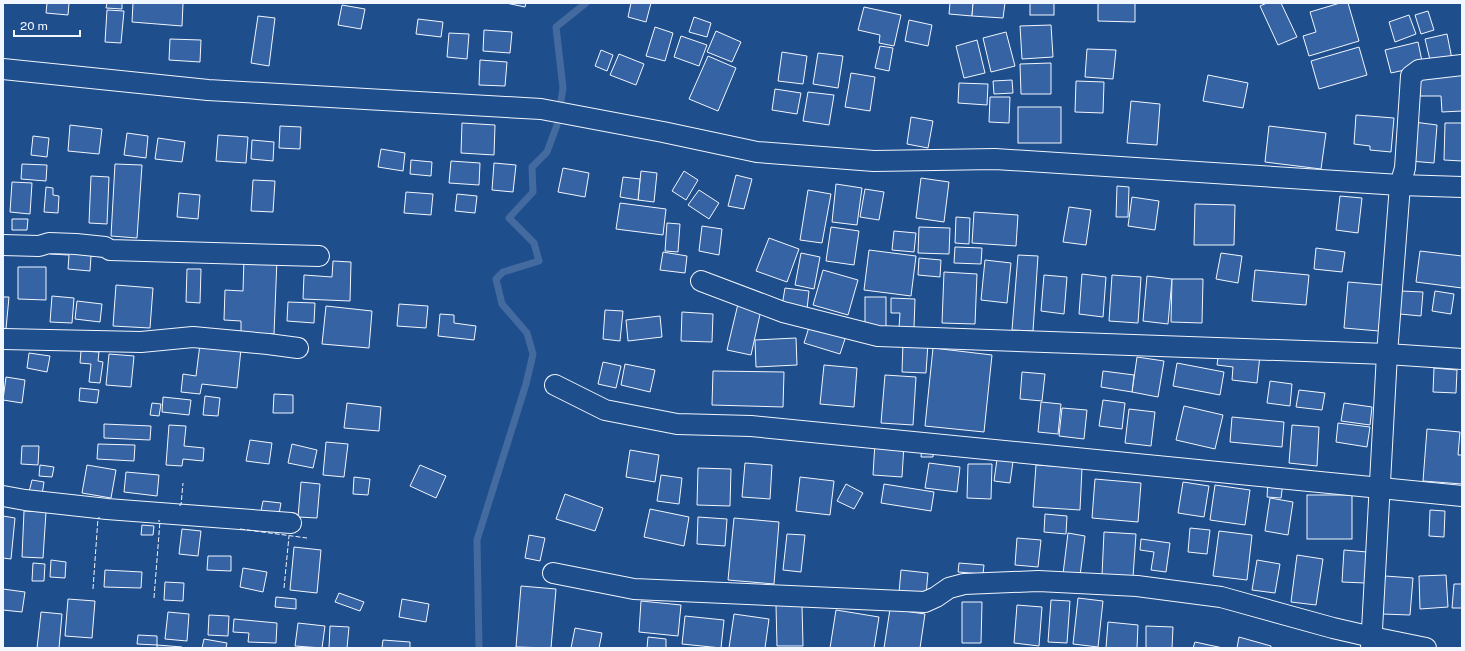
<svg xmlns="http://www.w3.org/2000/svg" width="1465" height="651" font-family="'Public Sans',sans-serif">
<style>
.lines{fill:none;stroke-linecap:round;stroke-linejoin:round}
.stream{stroke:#446ba0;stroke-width:7}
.building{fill:#3563a3;stroke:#f2f6ff}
.street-casing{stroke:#f2f6ff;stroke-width:22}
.street{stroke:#1f4e8c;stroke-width:20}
.fence{stroke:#f2f6ff;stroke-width:1;stroke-dasharray:5 2;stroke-linecap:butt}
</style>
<rect width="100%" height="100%" fill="#1f4e8c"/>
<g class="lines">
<polyline class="stream" points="479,648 477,540 526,384 533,354 527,333 502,304 496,279 503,272 539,261 534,243 509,218 533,192 532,167 547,152 557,125 563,88 556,27 586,3"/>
</g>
<g class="building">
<polygon points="47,3 69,3 68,15 46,13"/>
<polygon points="107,3 122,3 122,9 106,8"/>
<polygon points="133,3 183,3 182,26 132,22"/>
<polygon points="506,3 526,3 525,7"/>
<polygon points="631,3 651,3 646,22 628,17"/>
<polygon points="950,3 973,3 972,16 949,14"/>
<polygon points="973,3 1005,3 1003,18 972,16"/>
<rect x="1030" y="3" width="24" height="12"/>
<polygon points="1098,3 1135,3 1135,22 1098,21"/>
<polygon points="1267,3 1281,3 1297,37 1278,45 1260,6"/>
<polygon points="1340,3 1348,3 1359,41 1309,56 1303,36 1316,32 1310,12"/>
<polygon points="342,5 365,9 361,29 338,25"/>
<polygon points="864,7 901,15 894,46 879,43 880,35 858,30"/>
<polygon points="107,10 124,11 121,43 105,42"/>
<polygon points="1428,11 1434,30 1421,34 1415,15"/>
<polygon points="1409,15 1416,34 1395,42 1389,22"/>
<polygon points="258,16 275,18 269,66 251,63"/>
<polygon points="694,17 711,23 707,37 689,32"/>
<polygon points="418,19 443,22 441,37 416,34"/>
<polygon points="909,20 932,25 928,46 905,41"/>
<polygon points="1051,25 1053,57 1022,59 1020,26"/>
<polygon points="655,27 673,33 665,61 646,56"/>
<polygon points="484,30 512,32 510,53 483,51"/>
<polygon points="716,31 741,42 732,62 707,52"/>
<polygon points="1006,32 1015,66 991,72 983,38"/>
<polygon points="449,33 469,34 467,59 447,57"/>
<polygon points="1447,34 1452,59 1431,64 1425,39"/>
<polygon points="681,36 707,45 699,66 674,57"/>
<polygon points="170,39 201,40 200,62 169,60"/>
<polygon points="977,40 985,73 964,78 956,46"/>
<polygon points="1418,42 1423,66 1391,73 1385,50"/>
<polygon points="880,46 893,48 889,71 875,68"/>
<polygon points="1359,47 1367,75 1319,89 1311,61"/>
<polygon points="1087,49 1116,50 1113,79 1085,77"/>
<polygon points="601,50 613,55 607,71 595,66"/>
<polygon points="782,52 807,56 803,84 778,81"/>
<polygon points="818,53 843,56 838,88 813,84"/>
<polygon points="619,54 644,64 636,85 610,75"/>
<polygon points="708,56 736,68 718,111 689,99"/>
<polygon points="480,60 507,62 505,86 479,85"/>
<polygon points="1051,63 1051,94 1021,94 1020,64"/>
<polygon points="851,73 875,77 870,111 845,107"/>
<polygon points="1208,75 1248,83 1243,108 1203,101"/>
<polygon points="1462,75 1462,111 1442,112 1441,96 1420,96 1420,76"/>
<polygon points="1012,80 1013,93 994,94 993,81"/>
<polygon points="1076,81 1104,82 1103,113 1075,112"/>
<polygon points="959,83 988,84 987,105 958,103"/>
<polygon points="775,89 801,93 797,114 772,110"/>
<polygon points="808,92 834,95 829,125 803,121"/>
<polygon points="990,97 1010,97 1009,123 989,122"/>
<polygon points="1131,101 1160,104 1157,145 1127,143"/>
<rect x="1018" y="107" width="43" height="36"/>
<polygon points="1356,115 1394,118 1391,152 1370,150 1370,146 1354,144"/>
<polygon points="911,117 933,121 928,148 907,144"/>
<polygon points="1414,122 1437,125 1434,163 1410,161"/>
<polygon points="462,123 495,125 494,155 461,153"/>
<polygon points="1445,123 1462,123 1462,161 1444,160"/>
<polygon points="70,125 102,129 99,154 68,151"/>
<polygon points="280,126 301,127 300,149 279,148"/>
<polygon points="1269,126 1326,133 1321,169 1265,162"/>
<polygon points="127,133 148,136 146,158 124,155"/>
<polygon points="218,135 248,137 246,163 216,161"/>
<polygon points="33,136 49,138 47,157 31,155"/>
<polygon points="158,138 185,142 182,162 155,159"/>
<polygon points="252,140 274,142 273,161 251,159"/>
<polygon points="381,149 405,153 403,171 378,167"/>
<polygon points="411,160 432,162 431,176 410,174"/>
<polygon points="451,161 480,163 479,185 449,183"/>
<polygon points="494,163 516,165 513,192 492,190"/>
<polygon points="22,164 47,165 46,181 21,179"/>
<polygon points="115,164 142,165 137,238 111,236"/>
<polygon points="563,168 589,173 585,197 558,192"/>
<polygon points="641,171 657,173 654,202 638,200"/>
<polygon points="684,171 698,180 686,200 672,191"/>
<polygon points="736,175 752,179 744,209 728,206"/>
<polygon points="91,176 109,177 107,224 89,223"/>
<polygon points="623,177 640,179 638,200 620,197"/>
<polygon points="921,178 949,182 944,222 916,218"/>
<polygon points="253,180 275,181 273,212 251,211"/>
<polygon points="12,182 32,183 30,214 10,212"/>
<polygon points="836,184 862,188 857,225 832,222"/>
<polygon points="1117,186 1129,187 1128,217 1116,217"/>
<polygon points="46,187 53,188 53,195 59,196 58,213 44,212"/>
<polygon points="865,189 884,192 879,220 860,217"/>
<polygon points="699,190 719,203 709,219 688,205"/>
<polygon points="808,190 831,194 822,243 800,240"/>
<polygon points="406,192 433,194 431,215 404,213"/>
<polygon points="179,193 200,195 198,219 177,217"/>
<polygon points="457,194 477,196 475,213 455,211"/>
<polygon points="1340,196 1362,198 1358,233 1336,230"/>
<polygon points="1132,197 1159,201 1155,230 1128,226"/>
<polygon points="620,203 666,209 663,235 616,229"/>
<polygon points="1195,204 1235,205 1234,245 1194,245"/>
<polygon points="1069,207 1091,210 1086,245 1063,242"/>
<polygon points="974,212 1018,215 1016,246 972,243"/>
<polygon points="956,217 970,218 969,244 955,243"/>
<polygon points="12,219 28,219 27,230 12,230"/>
<polygon points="667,223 680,224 678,252 665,251"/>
<polygon points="702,226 722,229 719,255 699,251"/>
<polygon points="831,227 859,231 854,265 826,261"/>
<polygon points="919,227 950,228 949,254 918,253"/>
<polygon points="894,231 916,233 914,252 892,250"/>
<polygon points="769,238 799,249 787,282 756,271"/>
<polygon points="51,245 103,249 103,257 91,256 90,271 68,269 69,255 50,254"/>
<polygon points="955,247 982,248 981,264 954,263"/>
<polygon points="1316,248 1345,252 1342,272 1314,269"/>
<polygon points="869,250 916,256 911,296 864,290"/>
<polygon points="1420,251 1462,256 1462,288 1416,282"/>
<polygon points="663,252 687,256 685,273 660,270"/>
<polygon points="801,253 820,257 814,289 795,285"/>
<polygon points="1221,253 1242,256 1238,283 1216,279"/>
<polygon points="1018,255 1038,256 1033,331 1012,330"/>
<polygon points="244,257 277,259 274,334 241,333 241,321 224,320 225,290 243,291"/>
<polygon points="919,258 941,260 940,277 918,275"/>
<polygon points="985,260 1011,263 1007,303 981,300"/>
<polygon points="333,261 351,262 350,301 303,299 304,275 332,277"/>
<polygon points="18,267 46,267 46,300 18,299"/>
<polygon points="187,269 201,269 200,303 186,302"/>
<polygon points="823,270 858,280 848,315 813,305"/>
<polygon points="1255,270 1309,275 1306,305 1252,301"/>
<polygon points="944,272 977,274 975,324 942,323"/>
<polygon points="1082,274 1106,277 1103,317 1079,314"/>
<polygon points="1044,275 1067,277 1064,314 1041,311"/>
<polygon points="1112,275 1141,277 1138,323 1109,321"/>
<polygon points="1147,276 1172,279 1168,324 1143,321"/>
<polygon points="1172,279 1203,279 1202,323 1171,322"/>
<polygon points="1348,282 1383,285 1379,331 1344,328"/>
<polygon points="116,285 153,288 150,328 113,326"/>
<polygon points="785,288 809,291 807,309 782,306"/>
<polygon points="1401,291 1423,292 1421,316 1400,314"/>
<polygon points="1435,291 1454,294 1451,314 1432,311"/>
<polygon points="52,296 74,298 72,323 50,322"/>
<polygon points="3,297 9,297 6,329 3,329"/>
<rect x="865" y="297" width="21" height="30"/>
<polygon points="891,298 915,299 914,328 899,328 900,313 891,313"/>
<polygon points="77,301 102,304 100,322 75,319"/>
<polygon points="288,302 315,303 314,323 287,321"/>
<polygon points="399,304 428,306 426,328 397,326"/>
<polygon points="738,304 761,310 751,355 727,350"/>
<polygon points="326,306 372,311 369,348 322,344"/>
<polygon points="605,310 623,311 620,341 603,339"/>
<polygon points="682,312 713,314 712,342 681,341"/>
<polygon points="440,314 454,315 454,323 476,326 474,340 438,336"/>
<polygon points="660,316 662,337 628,341 626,320"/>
<polygon points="811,321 847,333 840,354 804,343"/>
<polygon points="796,338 797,365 756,367 755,340"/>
<polygon points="903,342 928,343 926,373 902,372"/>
<polygon points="200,344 241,349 237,388 202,384 200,394 181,392 183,374 196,376"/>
<polygon points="933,348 992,355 984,432 925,426"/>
<polygon points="81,351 99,352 98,361 103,362 100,383 89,382 91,364 80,363"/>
<polygon points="1219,351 1260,355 1257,383 1232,380 1233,367 1217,365"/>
<polygon points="29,353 50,356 47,372 27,368"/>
<polygon points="109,354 134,356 131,387 106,385"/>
<polygon points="1137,357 1164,361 1158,397 1132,392"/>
<polygon points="603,362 621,366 616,388 598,384"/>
<polygon points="1177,363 1224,372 1220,395 1173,386"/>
<polygon points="625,364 655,370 650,392 621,385"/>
<polygon points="824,365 857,368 854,407 820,404"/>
<polygon points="1434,368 1457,370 1456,393 1433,392"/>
<polygon points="713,371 784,372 783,407 712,405"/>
<polygon points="1103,371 1134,375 1132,392 1101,387"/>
<polygon points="1022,372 1045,374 1042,401 1020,399"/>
<polygon points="885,375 916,377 913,425 881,423"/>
<polygon points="6,377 25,380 22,403 3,400"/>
<polygon points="1270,381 1292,384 1290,406 1267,403"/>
<polygon points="80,388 99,390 97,403 79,401"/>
<polygon points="1299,390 1325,393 1322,410 1296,407"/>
<polygon points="274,394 293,395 293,413 273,413"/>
<polygon points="205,396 220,398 218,416 203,415"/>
<polygon points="163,397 191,400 189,415 162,412"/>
<polygon points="1103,400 1125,403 1122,429 1099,426"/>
<polygon points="1041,402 1061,404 1058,434 1038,432"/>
<polygon points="152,403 161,404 159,416 150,415"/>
<polygon points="347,403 381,407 379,431 344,428"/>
<polygon points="1344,403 1372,407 1370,425 1341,421"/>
<polygon points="1184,406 1223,415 1215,449 1176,440"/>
<polygon points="1062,408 1087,410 1084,439 1059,436"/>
<polygon points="1129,409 1155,412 1151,446 1125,443"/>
<polygon points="1232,417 1284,422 1282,447 1230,442"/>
<polygon points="1338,423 1370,427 1367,447 1336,442"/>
<polygon points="104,424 151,426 150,440 104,438"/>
<polygon points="169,425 186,426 184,446 204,448 203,461 183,459 182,466 166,465"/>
<polygon points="1292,425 1319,427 1317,466 1289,463"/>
<polygon points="1427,429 1460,432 1458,455 1462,455 1462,484 1423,481"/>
<polygon points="250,440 272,443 269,464 246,461"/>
<polygon points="326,442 348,444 344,477 323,475"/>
<polygon points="875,442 904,444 902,477 873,475"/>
<polygon points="98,444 135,445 134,461 97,459"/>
<polygon points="292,444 317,450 313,468 288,463"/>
<polygon points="922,444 934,445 933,457 921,457"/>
<polygon points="22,446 39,446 38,465 21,464"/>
<polygon points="630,450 659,455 655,482 626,477"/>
<polygon points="998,452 1014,454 1010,483 994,481"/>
<polygon points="745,463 772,465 770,499 742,497"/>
<polygon points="929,463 960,467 957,492 925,488"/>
<polygon points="968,464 992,464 991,499 967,498"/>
<polygon points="40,465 54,467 52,477 39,476"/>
<polygon points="87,465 116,470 111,498 82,493"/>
<polygon points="420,465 446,476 436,498 410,486"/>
<polygon points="1036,465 1082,468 1080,510 1033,507"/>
<polygon points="698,468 731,469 730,506 697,505"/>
<polygon points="126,472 159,475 157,496 124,492"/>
<polygon points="661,475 682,478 679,504 657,501"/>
<polygon points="354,477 370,479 368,495 353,494"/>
<polygon points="800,477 834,481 830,515 796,511"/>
<polygon points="1095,479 1141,483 1138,522 1092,518"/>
<polygon points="32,480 44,482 42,495 29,492"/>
<polygon points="1268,481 1283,482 1281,498 1267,497"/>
<polygon points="301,482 320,484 317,518 298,517"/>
<polygon points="1183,482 1209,486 1204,517 1178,513"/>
<polygon points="846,484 863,493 854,509 837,501"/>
<polygon points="884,484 934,492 931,511 881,503"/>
<polygon points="1215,485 1250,490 1245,525 1210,520"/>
<polygon points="565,494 603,508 595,531 556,519"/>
<rect x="1307" y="495" width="45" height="44"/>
<polygon points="1270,498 1293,502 1288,535 1265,531"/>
<polygon points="263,501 281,503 279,514 261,511"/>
<polygon points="650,509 689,517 684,546 644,537"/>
<polygon points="1430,510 1445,511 1444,537 1429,536"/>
<polygon points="24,511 46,512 43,558 22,557"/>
<polygon points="1045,514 1067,516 1066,534 1044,532"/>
<polygon points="3,516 15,518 11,559 3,558"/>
<polygon points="698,517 727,519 725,546 697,544"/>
<polygon points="734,518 779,522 774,584 728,580"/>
<polygon points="142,525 154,526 153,535 141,535"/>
<polygon points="1190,528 1210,530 1207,554 1188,552"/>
<polygon points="182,529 201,531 198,556 179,554"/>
<polygon points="1219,531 1252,535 1247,580 1213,576"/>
<polygon points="1104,532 1136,534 1133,577 1102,575"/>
<polygon points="1068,533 1085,536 1080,576 1063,574"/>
<polygon points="787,534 805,535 801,572 783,570"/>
<polygon points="529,535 545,538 540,561 525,558"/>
<polygon points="1017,538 1041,540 1038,567 1015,565"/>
<polygon points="1141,539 1170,543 1166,572 1151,570 1154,552 1140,550"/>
<polygon points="294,547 321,550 317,593 290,590"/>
<polygon points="1344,550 1367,552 1365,583 1342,582"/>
<polygon points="1297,555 1323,559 1316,605 1291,602"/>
<polygon points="208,556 231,556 231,571 207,570"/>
<polygon points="51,560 66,562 65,578 50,577"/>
<polygon points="1257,560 1280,564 1275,593 1252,590"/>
<polygon points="33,563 45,564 44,581 32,581"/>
<polygon points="959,563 984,565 983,574 958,572"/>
<polygon points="243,568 267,572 263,592 240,587"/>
<polygon points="105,570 142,572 141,588 104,587"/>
<polygon points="901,570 928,573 926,595 899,593"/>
<polygon points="1446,575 1448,607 1420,609 1419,576"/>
<polygon points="1385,576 1413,578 1410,615 1382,614"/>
<polygon points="165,582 184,583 183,601 164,600"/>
<polygon points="1454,584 1462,584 1462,608 1452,608"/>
<polygon points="521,586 556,589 551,648 516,647"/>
<polygon points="3,589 25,592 22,612 3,610"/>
<polygon points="339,593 364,602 360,611 335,602"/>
<polygon points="276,597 296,599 296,609 275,607"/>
<polygon points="1078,598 1103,601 1098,647 1073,644"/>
<polygon points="68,599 95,601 92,638 65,636"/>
<polygon points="402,599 429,604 426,622 399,617"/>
<polygon points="1051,600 1070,601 1067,643 1048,642"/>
<polygon points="641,601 681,605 678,636 639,632"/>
<polygon points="962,602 982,602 981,643 962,643"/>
<polygon points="776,605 802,605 803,646 777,646"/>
<polygon points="1017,605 1042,607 1039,646 1014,643"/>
<polygon points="890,609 925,614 920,648 884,648"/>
<polygon points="836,610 879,617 874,648 830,648"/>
<polygon points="41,612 62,614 59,648 37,648"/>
<polygon points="168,612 189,614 187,641 165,639"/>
<polygon points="734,614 769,619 765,648 729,648"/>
<polygon points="209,615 229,616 228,636 208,635"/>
<polygon points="685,616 724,620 721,648 682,644"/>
<polygon points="234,619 277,623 276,643 248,642 249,633 233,632"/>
<polygon points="1108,622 1138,625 1137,648 1106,648"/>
<polygon points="298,623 325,626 322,648 295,646"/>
<polygon points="330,626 349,627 347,648 329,648"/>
<polygon points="1146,626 1173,627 1172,648 1146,648"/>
<polygon points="575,628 602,633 599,648 571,648"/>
<polygon points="138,635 157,636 157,645 137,644"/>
<polygon points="648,637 666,639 666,648 647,648"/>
<polygon points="1239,637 1271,646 1271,648 1237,648"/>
<polygon points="204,639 227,643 226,648 202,648"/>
<polygon points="383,640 410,642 410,648 382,648"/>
<polygon points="1195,642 1223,648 1193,648"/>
<polygon points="157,645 182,647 182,648 157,648"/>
</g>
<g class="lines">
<g class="street-casing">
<g id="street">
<polyline points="3,69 208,90 541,109 663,132 757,152 874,161 995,159 1400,185 1462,187"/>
<polyline points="3,245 39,246 49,243 76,244 105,247 110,250 319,256"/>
<polyline points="701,281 783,312 878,336 1387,354 1462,359"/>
<polyline points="3,339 141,342 193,337 268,344 298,348"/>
<polyline points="555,385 605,410 677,424 751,426 1462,496"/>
<polyline points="3,496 25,500 107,509 291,523"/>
<polyline points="553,573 634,589 925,602 936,597 949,588 964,584 1038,581 1137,586 1221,597 1333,628 1372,637 1426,648"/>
<polyline points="1371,648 1387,354 1400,185 1405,168 1411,76 1419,70 1462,65"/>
</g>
</g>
<use href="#street" class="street"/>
<g class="fence">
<polyline points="179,505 181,505 183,483"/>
<polyline points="240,529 307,538"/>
<polyline points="284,588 289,536"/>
<polyline points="93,589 98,518 100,518"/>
<polyline points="154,598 160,521 158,521"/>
</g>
</g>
<rect width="1465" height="651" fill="none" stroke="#f2f6ff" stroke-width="8"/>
<path d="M14 30v6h66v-6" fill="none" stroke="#f2f6ff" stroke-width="2"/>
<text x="20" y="30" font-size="12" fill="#f2f6ff" stroke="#1f4e8c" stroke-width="3" paint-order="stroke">20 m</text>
</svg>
